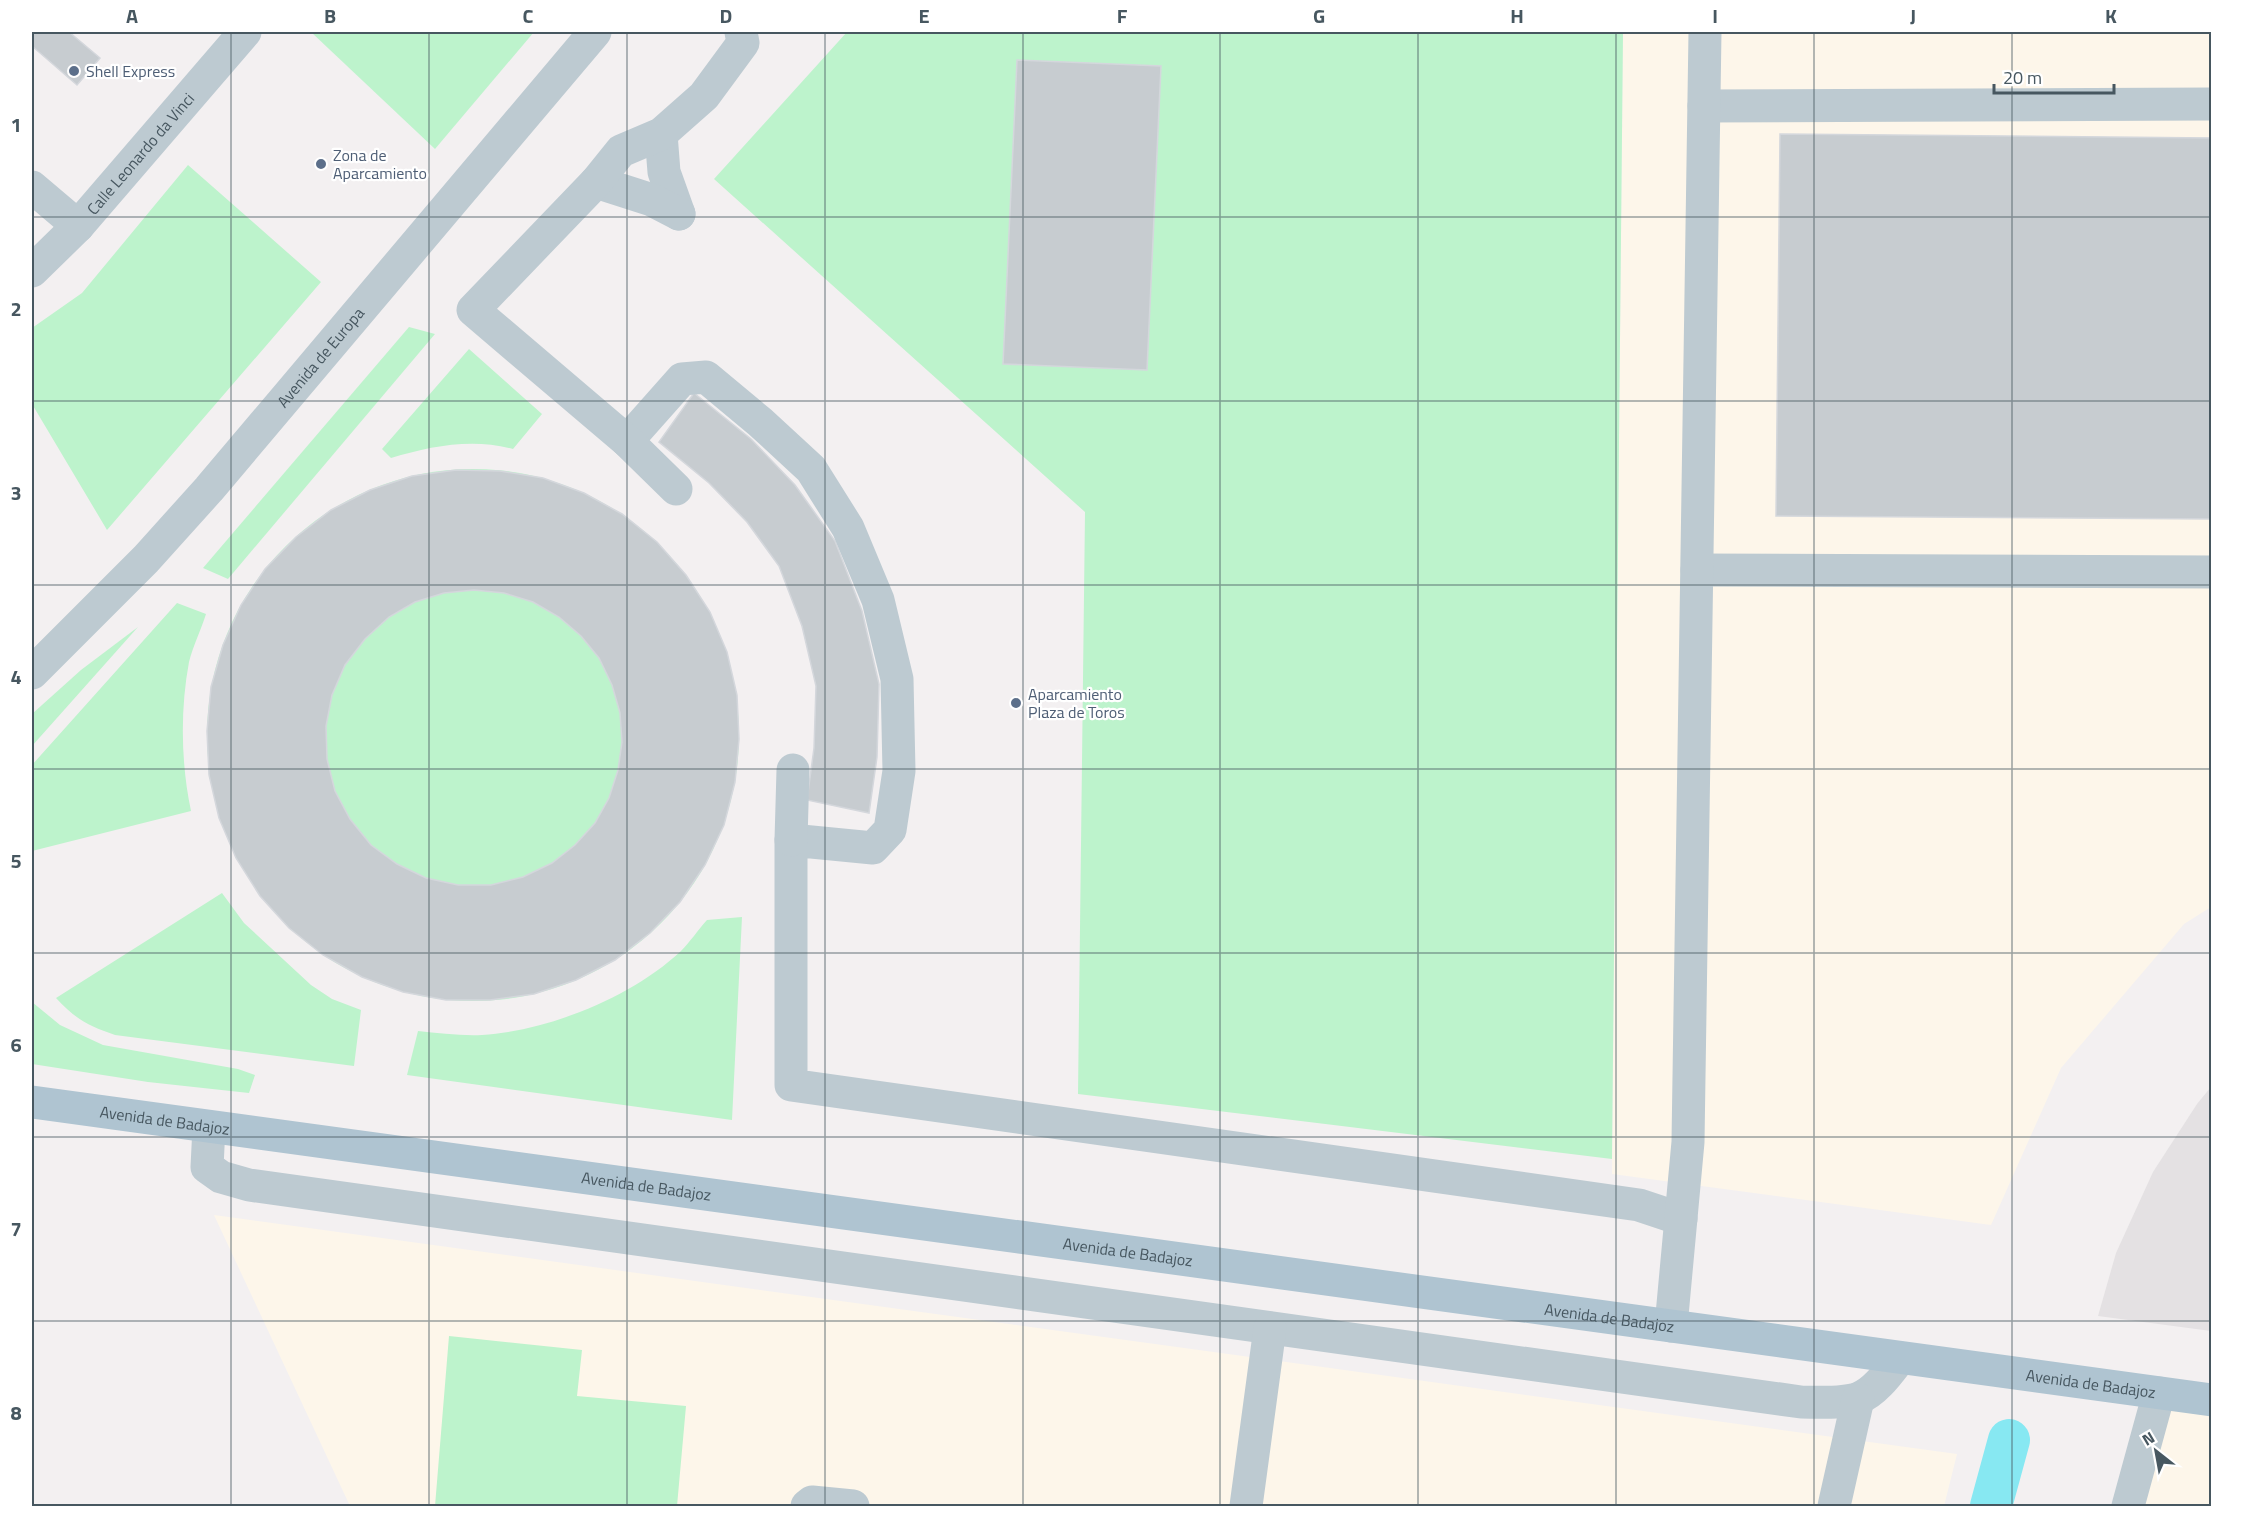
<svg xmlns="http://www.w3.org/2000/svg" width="2243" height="1538" font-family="'Titillium Web',sans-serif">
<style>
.commercial{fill:#fdf6ea}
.education{fill:#e4e1e3}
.green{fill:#bdf3cc}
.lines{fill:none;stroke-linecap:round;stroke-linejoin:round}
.canal{stroke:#87e8f2;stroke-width:42}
.building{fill:#c7ccd0;stroke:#d4d7dc;stroke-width:1.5;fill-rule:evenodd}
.minor{stroke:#bdcad1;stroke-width:33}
.major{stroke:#afc4d1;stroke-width:33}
.grid{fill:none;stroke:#475760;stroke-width:1.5;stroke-opacity:0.55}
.service-dot{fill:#5c6f8a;stroke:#fff;stroke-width:2}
.labels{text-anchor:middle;stroke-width:4.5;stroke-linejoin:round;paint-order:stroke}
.service-label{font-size:16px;fill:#4e5e75;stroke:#fff;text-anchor:start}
.street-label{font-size:16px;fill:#475760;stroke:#fff}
.neatline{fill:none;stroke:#475760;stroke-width:2}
.grid-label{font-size:20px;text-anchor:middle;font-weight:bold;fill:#475760}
</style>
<rect width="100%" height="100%" fill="#f3f0f1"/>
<g class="commercial">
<polygon points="1623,32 2211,32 2211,907 2184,924 2061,1068 1991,1225 1612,1174"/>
<polygon points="214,1215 1957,1454 1944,1506 350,1506"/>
<polygon points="2159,1393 2211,1400 2211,1506 2128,1506"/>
</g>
<polygon class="education" points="2211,1087 2211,1331 2098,1316 2116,1253 2153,1172 2197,1104"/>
<g class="green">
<polygon points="311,32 534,32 435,149"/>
<polygon points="847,32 1623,32 1612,1159 1078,1094 1085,512 714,179"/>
<polygon points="188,165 321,282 107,530 32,404 32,328 82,293"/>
<polygon points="409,327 435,334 228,579 203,568"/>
<path d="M469 349 542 414 513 449C472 438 431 446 391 458L382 449Z"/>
<circle cx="473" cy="735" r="266"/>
<path d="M177 603 206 614C201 630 193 646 189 662 180 710 181 764 191 811L32 851V765Z"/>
<polygon points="138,627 32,746 32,714 81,670"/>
<path d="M222 893 244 923 311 985 332 999 361 1010 354 1066 115 1035C89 1026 75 1019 56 998Z"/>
<path d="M742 917 732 1120 407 1075 418 1031C439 1033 461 1036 482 1035 548 1031 632 997 681 951 690 942 698 930 707 920Z"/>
<polygon points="32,1002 60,1025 103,1045 238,1069 255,1075 249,1093 148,1082 32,1064"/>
<polygon points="449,1336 582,1350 577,1396 686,1406 677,1506 435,1506"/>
</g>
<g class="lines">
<polyline class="canal" points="1991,1506 2009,1440"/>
</g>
<g class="building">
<polygon points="32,32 69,32 100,58 77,85 32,46"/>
<polygon points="1017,60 1161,66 1147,370 1003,364"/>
<polygon points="1780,134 2212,138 2212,519 1776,516"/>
<polygon points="694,393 751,439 795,485 835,541 862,611 879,684 877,757 869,813 807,800 814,748 816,686 802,626 779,566 747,522 709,483 659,442"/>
<path d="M456 470 500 471 543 478 584 493 622 514 657 542 686 575 710 612 727 652 737 695 739 739 735 782 724 825 705 865 680 902 650 933 615 960 576 980 534 994 490 1000H446L403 992 362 977 323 955 289 928 260 896 236 858 219 818 209 775 207 731 211 687 223 645 241 605 265 569 296 537 331 510 370 490 412 476ZM474 590 504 593 533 602 559 617 581 636 599 658 612 685 620 713 622 742 618 770 609 798 595 823 575 845 552 863 523 877 491 885H458L426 878 397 864 371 845 350 819 335 791 327 759 326 726 332 695 345 665 365 639 389 617 415 602 444 593Z"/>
</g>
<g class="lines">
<g class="minor">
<polyline points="1704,106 2212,104"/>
<polyline points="661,134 664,172 679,214"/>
<polyline points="596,182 652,200 679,214"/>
<polyline points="32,187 78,226"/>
<path id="s1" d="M32 271 78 226 245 32"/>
<polyline points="627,441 682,379 706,377 760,422 811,469 848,528 878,600 897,679 899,771 890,830 873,848 791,840 791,1085 1639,1205 1681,1219"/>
<polyline points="676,489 627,441 473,310 596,182 621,151 661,134 704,96 743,43 741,32"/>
<polyline points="1697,570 2212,572"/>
<path id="s2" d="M32 673 146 559 209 489 595 32"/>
<polyline points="791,840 793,770"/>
<path d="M209 1127 207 1167 221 1177 249 1185 1801 1402C1817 1402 1844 1404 1859 1398 1876 1391 1889 1372 1900 1358"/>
<polyline points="1671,1326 1688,1142 1705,32"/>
<polyline points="807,1506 812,1502 853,1506"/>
<polyline points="1246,1506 1270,1328"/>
<polyline points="1834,1506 1858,1399"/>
<polyline points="2128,1506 2159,1393"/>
</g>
<path class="major" id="s3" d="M32 1102 2212 1400"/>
</g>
<path class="grid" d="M231 32V1506M429 32V1506M627 32V1506M825 32V1506M1023 32V1506M1220 32V1506M1418 32V1506M1616 32V1506M1814 32V1506M2012 32V1506M32 217H2212M32 401H2212M32 585H2212M32 769H2212M32 953H2212M32 1137H2212M32 1321H2212"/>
<g class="service-dot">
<circle cx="74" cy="71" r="6"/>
<circle cx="321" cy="164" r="6"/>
<circle cx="1016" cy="703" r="6"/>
</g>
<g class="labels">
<g class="service-label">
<text x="86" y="77">Shell Express</text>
<text x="333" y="161">Zona de<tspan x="333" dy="18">Aparcamiento</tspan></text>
<text x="1028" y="700">Aparcamiento<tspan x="1028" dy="18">Plaza de Toros</tspan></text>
</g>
<g class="street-label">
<text dy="6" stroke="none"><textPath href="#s1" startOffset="160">Calle Leonardo da Vinci</textPath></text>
<text dy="6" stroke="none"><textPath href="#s2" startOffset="428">Avenida de Europa</textPath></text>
<text dy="6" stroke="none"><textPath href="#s3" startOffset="134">Avenida de Badajoz</textPath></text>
<text dy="6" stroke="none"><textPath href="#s3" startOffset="620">Avenida de Badajoz</textPath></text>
<text dy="6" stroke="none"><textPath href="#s3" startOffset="1106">Avenida de Badajoz</textPath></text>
<text dy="6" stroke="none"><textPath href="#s3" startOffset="1592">Avenida de Badajoz</textPath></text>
<text dy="6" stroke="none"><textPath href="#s3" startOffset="2078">Avenida de Badajoz</textPath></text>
</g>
</g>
<rect width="2243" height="1538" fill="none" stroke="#ffffff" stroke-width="66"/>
<g transform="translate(2156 1451) rotate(329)" stroke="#ffffff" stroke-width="4.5" paint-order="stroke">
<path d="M0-4.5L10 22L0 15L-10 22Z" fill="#475760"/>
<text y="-9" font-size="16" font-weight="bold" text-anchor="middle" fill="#475760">N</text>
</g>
<path d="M1994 84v9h120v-9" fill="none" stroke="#475760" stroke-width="3"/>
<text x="2003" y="84" font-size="18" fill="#475760" stroke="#ffffff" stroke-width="4.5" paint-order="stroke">20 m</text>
<rect x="33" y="33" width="2177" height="1472" class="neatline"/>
<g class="grid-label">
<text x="132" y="23">A</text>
<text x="330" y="23">B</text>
<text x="528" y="23">C</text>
<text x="726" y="23">D</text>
<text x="924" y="23">E</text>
<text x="1122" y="23">F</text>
<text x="1319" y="23">G</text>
<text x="1517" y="23">H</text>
<text x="1715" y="23">I</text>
<text x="1913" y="23">J</text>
<text x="2111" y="23">K</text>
<text x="16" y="132">1</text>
<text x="16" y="316">2</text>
<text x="16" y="500">3</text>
<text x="16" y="684">4</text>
<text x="16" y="868">5</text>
<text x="16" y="1052">6</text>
<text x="16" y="1236">7</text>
<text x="16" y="1420">8</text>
</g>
</svg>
